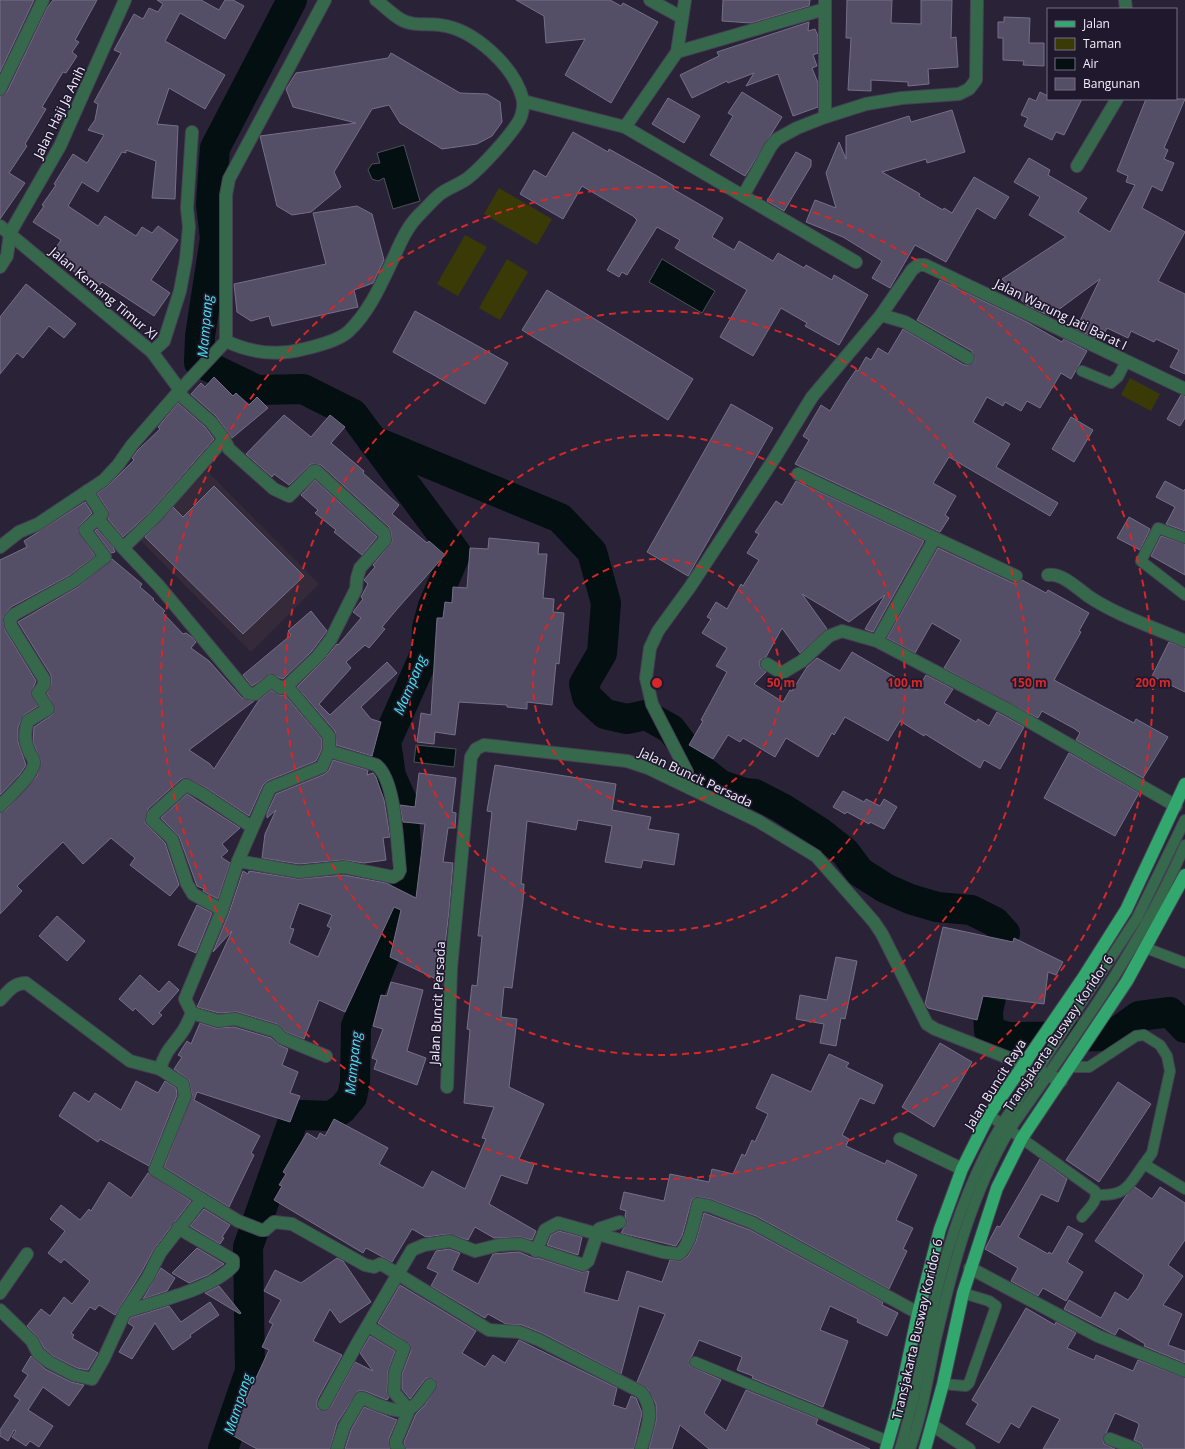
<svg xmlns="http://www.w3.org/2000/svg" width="1185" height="1449" font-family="'Open Sans',sans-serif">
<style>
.education{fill:#352a39}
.green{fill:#393a05}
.water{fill:#030f10;stroke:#4b5257}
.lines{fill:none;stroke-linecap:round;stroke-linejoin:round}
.river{stroke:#030f10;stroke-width:30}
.building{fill:#544e66;stroke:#756f89;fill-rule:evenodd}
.lane-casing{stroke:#464054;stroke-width:12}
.street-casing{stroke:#464054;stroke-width:14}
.primary-casing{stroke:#464054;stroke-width:14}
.lane{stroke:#36684c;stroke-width:10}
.street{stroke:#36684c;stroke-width:12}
.primary{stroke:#33a86e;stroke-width:12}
.ring{fill:none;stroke:#d62828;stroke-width:2;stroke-dasharray:7 5}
.labels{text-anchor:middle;stroke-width:3.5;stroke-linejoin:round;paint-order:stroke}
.street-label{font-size:13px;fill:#f3effe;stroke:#20192e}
.water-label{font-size:14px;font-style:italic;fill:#45e5ee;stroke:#20192e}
.centre{fill:#d62828;stroke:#20192e;stroke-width:2}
.ring-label{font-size:12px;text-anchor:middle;font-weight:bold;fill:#d62828;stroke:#20192e;stroke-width:3.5;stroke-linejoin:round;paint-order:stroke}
</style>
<rect width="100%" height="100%" fill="#2a2338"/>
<polygon class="education" points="207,471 319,584 251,652 139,539"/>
<g class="green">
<polygon points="499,188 552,219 537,245 484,214"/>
<polygon points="465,235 487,247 458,296 437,284"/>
<polygon points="507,259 528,272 500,320 479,308"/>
<polygon points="1130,378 1160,394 1151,411 1121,395"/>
</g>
<g class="water">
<polygon points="404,145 420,201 393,209 384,178 378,181 372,179 368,170 372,164 380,163 377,153"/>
<polygon points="662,259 715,291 702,313 649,282"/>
<polygon points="416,745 456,749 454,767 414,762"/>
</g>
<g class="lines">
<g class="river">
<polyline points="372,440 560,518 592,552 606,603 602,653 584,684 587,697 605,714 627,719 646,715 671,729 703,771 721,785 744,793 755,794 782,808 821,833 845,852 860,872 885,888 910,899 937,907 971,910 995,922 1005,933 988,1011 989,1031 1008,1037 1111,1036 1139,1016 1170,1012 1185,1028"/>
<polyline points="223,1449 250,1371 248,1247 294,1118 301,1115 331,1116 342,1109 352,1097 355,1082 356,1026 403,910 408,873 403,803 391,776 386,742 426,652 427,628 433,606 456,553 353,414 303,389 257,390 199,362 200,336 215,238 211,204 215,148 292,0"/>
</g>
</g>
<g class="building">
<polygon points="0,0 34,0 0,72"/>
<polygon points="53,0 97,0 75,40 79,42 72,52 77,56 66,73 63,72 42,107 46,109 25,144 27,146 9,173 25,183 0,219 0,96 7,92 47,8"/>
<polygon points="157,0 201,0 219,10 225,0 233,0 244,6 225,39 180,13 165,41 225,75 205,109 169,88 157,124 178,126 175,199 152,198 156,161 126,150 126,153 122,152 98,192 82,182 68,206 98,226 105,216 136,236 142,227 152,233 158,226 178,240 151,280 170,293 154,316 102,282 97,288 51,255 61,240 33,222 44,206 42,205 56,185 54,184 73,154 87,163 104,135 88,130 95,120 98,104 94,102 121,53 114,50 134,14 143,19 149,8 158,12 163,4"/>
<polygon points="516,0 610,0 621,6 623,3 658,22 611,103 565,75 585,39 546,43 544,16"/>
<polygon points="723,0 810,0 809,6 751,23 722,21"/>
<polygon points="847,0 892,0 891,23 921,24 921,0 952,0 951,38 956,37 958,67 928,69 929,84 908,86 908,82 871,80 871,91 848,90 851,38 846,38"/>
<polygon points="1004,17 1030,18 1029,43 1044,43 1044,66 1023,65 1024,61 1003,60 1003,38 998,38 998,22 1004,22"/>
<polygon points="809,22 808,31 815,29 818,36 818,53 813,55 817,66 812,68 818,83 818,107 793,116 778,74 746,86 754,73 728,83 727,81 692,98 680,75 719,56 717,52"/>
<polygon points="391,53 460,93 487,94 500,102 502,122 492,136 477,144 442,149 400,123 389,105 372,109 334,172 341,187 311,212 292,215 277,206 260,136 356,123 293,107 286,89 296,73 388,58"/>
<polygon points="742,92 782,117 745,176 710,155 733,116 728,113"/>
<polygon points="1040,92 1048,96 1048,99 1082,99 1064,135 1056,132 1052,140 1024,126 1028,118 1021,115 1029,98 1036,101"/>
<polygon points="668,98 700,116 684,143 652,124"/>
<polygon points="1146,99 1185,99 1164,148 1168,150 1164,159 1174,163 1162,191 1152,186 1142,208 1185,232 1158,281 1185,294 1185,374 1170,367 1179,350 1156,339 1154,342 1131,331 1128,338 1107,328 1105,332 1100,329 1095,338 1076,329 1100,279 1050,316 1026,305 1002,279 1066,237 1029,215 1040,197 1014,182 1029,158 1050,170 1048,175 1087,198 1078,212 1110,232 1135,185 1126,182 1128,176 1117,171"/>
<polygon points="952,110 965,152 927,163 926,159 882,172 920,194 919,196 943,210 944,208 952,213 974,177 1009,197 995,219 977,208 946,262 915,245 890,288 872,278 882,261 843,237 806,222 815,200 836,208 826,173 839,142 846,159 846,136 909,116 911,122"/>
<polygon points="573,132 608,152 609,149 657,176 674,186 673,189 723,218 712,237 734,250 739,241 773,261 778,253 804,268 806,265 832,280 834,275 868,295 839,345 805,326 807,323 781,308 753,356 720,337 747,290 675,248 680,240 657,227 627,275 622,272 619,277 607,270 637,220 633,216 582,186 563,219 520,194 534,170 546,177"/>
<polygon points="796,152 811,160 811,166 784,211 767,201"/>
<polygon points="357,206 372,214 384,260 373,283 354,290 358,307 272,326 269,316 251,321 237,312 234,284 326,264 313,213"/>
<polygon points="940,280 1025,321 1062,342 1064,339 1087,351 1071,379 1061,373 1040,408 1027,401 1021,411 1005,402 1003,406 987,397 973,422 1010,444 996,467 1058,503 1050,516 949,457 933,483 956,496 945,515 949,518 940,532 795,464 809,440 803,436 821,405 830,411 847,383 856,370 858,371 866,357 871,360 878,348 888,354 903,329 964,365 968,365 974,362 975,358 972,351 917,320"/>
<polygon points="26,284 76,324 64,338 49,326 23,358 17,353 0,374 0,317"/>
<polygon points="547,290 693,379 668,420 522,330"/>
<polygon points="415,311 508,363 485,404 393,352"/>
<polygon points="214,377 233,396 236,393 249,405 257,397 268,408 232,438 216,416 191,394 201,383 205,387"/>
<polygon points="1181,395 1185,396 1185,418 1180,426 1167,419"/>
<polygon points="178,403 205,427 214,439 150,512 123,537 108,519 108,510 97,493 109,485 134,460 132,458 138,450 160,429 158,427"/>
<polygon points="731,404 773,428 688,576 647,552"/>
<polygon points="284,415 311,437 330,415 345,427 331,443 364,471 363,473 399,505 392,514 427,543 429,541 445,555 398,608 382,627 385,629 369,648 365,645 346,662 351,668 319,704 330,715 387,662 397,673 361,707 371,719 381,722 372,756 336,745 335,731 297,687 323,661 337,644 338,645 361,618 353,612 363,599 361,597 368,584 364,580 375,567 373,565 392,542 391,532 389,527 321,465 311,464 289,485 274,474 272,477 246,454"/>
<polygon points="1071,417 1093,430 1074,462 1052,449"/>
<polygon points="315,480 377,537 362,555 334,532 336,530 315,513 318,510 301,495"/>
<polygon points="796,481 924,541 873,632 865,629 885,595 849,622 802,594 827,629 800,653 782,628 766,657 760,660 760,667 766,672 754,684 783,702 790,690 792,691 807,667 817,658 840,671 852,652 917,690 926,675 953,689 944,703 976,722 978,719 989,726 997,712 1024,727 1000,769 984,760 980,768 925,734 924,736 900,721 888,741 845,717 834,735 832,733 818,757 786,738 775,757 743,738 740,742 728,735 713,759 689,745 703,721 701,720 727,672 716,666 727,648 702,633 711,619 707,617 716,602 727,609 741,584 743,586 759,560 747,553 759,534 755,532 776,501 782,505"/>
<polygon points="1165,481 1184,491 1185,489 1185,531 1166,524 1175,507 1156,497"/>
<polygon points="214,486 304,576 243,634 145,537 173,507 183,517"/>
<polygon points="85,502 92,513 80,525 78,531 95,556 70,575 11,607 3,617 5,630 36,681 31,693 38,706 24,715 18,727 18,742 26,765 20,774 0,795 0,560 27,547 24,541"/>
<polygon points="1129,517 1150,529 1140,550 1117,538"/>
<polygon points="97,529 113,547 115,552 111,553 95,531"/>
<polygon points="1161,536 1185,544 1185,575 1151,556"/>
<polygon points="489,538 539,543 538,554 547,554 543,598 554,599 553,612 564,613 559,664 556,663 552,705 527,702 527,709 507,707 507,705 459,702 455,735 435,732 434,744 417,742 421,713 431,715 437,618 443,618 445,602 452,603 453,587 467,588 470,548 488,549"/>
<polygon points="938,548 1013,583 1017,583 1022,580 1046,593 1048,590 1089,613 1079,631 1081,632 1054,680 1134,723 1136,719 1168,737 1143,778 1076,740 1080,733 1075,729 1042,711 1038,718 944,668 961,640 932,623 915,653 887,638"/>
<polygon points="112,559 142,584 140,587 154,599 153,600 165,611 163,613 183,634 186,633 193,638 196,642 191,648 209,661 242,698 254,701 189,750 210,764 214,769 259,700 271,690 280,695 285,695 322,739 322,749 316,761 267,781 263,785 249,816 205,787 186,778 181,779 148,809 145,823 165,843 179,885 170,896 130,865 135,858 111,838 83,864 63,842 17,886 22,891 0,914 0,813 5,811 37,776 41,761 33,742 34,727 52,715 55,709 47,693 51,685 51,675 18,622 78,587"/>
<polygon points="311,611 327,631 312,651 283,679 270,674 252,686 243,675 291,635 288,631"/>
<polygon points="1169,642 1185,648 1185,692 1152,676"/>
<polygon points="1069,753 1139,793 1115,836 1044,798"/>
<polygon points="333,760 368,770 367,775 373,773 376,777 384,800 389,831 390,837 383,838 386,860 364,863 343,860 299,864 262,858 265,834 276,810 267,818 267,813 276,794 325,774 329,770"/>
<polygon points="495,765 616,784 612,810 651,817 648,829 679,834 674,865 643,860 641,868 605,862 612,826 578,820 576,830 527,821 521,884 524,884 523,901 512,988 504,987 501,1017 517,1019 509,1087 544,1104 519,1159 534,1164 527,1184 501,1175 489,1204 536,1231 532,1240 520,1237 494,1238 475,1227 468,1240 449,1234 426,1237 412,1229 392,1262 366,1248 363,1253 274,1200 282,1186 279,1185 286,1174 283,1172 307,1133 317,1139 320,1133 325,1136 334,1119 388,1148 379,1164 423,1188 432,1171 465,1189 486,1139 482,1138 494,1107 464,1103 470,1030 467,1029 472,985 477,986 482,936 478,936 492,812 487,811"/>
<path d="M419 773 456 778 452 812 456 813 455 828H448L443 862 453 863 449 911 443 961H441L436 979 390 957 401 910 394 907 345 1012 319 1000 304 1039 286 1032 277 1024 237 1012 219 1013 197 1007 232 931 213 952 229 913 243 871 248 874 249 871 298 879 344 875 386 883 416 898 425 824 403 822 400 805 415 807ZM299 903 332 915 327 926 331 928 318 957 289 943 294 929 290 928Z"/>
<polygon points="843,791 864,802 866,799 880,806 884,799 897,807 884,829 870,822 869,824 847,812 845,814 833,807"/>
<polygon points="187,794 240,828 222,844 228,851 221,857 230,863 218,899 203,891 204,889 197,886 179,836 161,818"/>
<polygon points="197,905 212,913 196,953 178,945"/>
<polygon points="57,916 85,941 67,961 39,936"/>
<polygon points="943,927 1013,942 1014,938 1063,962 1056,975 1048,972 1044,1004 983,996 977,1020 928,1008 925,1004"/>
<polygon points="836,957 857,961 845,1019 841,1018 836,1046 820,1043 824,1024 796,1019 800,995 827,1000"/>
<polygon points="140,975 159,992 169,981 179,990 159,1013 162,1015 153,1025 135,1008 133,1011 119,999"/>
<polygon points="391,982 423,990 407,1051 426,1058 417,1085 374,1069 377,1060 372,1058 383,1029 373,1026 381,995 387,996"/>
<polygon points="200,1023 216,1028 234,1027 271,1038 279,1045 288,1049 282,1065 298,1072 290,1093 300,1096 290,1122 197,1092 194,1100 260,1136 251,1153 254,1155 229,1207 164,1167 192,1095 189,1080 174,1069 182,1057 178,1055 187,1041 191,1044"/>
<polygon points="940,1043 972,1062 934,1127 902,1107"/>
<polygon points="829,1054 849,1063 846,1067 883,1085 874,1104 860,1098 842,1135 849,1139 846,1146 885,1164 887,1160 917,1175 896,1220 913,1228 903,1249 907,1251 889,1289 756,1216 710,1199 699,1197 692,1199 682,1236 676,1246 621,1233 627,1223 625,1216 626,1211 620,1209 624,1192 664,1201 670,1174 709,1182 712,1169 733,1174 742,1154 745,1156 752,1140 755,1142 768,1114 756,1108 772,1074 811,1092"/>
<polygon points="136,1081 158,1093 165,1081 176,1088 177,1095 149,1166 100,1139 98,1142 59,1116 74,1092 89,1102 95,1093 121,1110"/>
<polygon points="1118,1082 1151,1104 1099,1182 1066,1160"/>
<polygon points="1040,1159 1067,1179 1058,1202 1041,1194 1018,1237 1048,1254 1049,1252 1052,1254 1068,1226 1083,1234 1067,1262 1083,1272 1066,1301 1043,1288 1038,1296 1011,1281 1018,1268 985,1249 997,1226 1000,1227"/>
<polygon points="148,1173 191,1201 154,1249 141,1273 115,1315 99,1305 95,1310 90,1307 71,1333 74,1335 72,1338 98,1353 88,1370 77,1368 53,1356 44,1348 37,1336 27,1326 41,1309 50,1316 64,1297 72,1304 90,1281 64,1259 61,1263 48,1253 65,1231 50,1219 61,1205 80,1220 89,1209 91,1211 109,1182 131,1198"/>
<polygon points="1135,1187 1152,1199 1160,1187 1185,1203 1185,1240 1168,1265 1183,1276 1163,1305 1182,1314 1168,1345 1185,1351 1185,1363 1144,1346 1145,1344 1119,1328 1115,1335 1064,1309 1069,1300 1101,1318 1115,1292 1128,1300 1137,1288 1144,1275 1095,1241 1126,1196"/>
<polygon points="204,1209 230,1225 222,1237 224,1238 220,1244 190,1226"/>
<polygon points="704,1213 750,1230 883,1302 882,1305 898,1313 887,1336 857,1322 858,1319 830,1306 820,1330 848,1341 823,1407 752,1378 753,1376 737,1370 742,1357 699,1340 692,1356 689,1360 690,1366 721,1380 704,1413 726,1431 746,1390 818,1419 816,1424 870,1449 709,1449 680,1425 672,1449 649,1449 656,1421 656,1404 647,1388 637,1382 665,1314 639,1306 621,1374 542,1333 522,1325 506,1324 488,1314 485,1318 431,1286 438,1273 427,1268 436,1251 449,1249 460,1253 452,1270 478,1284 493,1254 519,1252 533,1258 538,1258 581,1272 589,1271 584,1292 618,1301 627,1271 662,1282 670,1260 681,1261 688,1256 696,1241"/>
<polygon points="559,1231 582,1237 578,1255 547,1245 551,1235"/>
<polygon points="197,1248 224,1264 208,1275 189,1283 172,1273"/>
<polygon points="337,1258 343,1261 371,1302 340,1323 330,1309 313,1341 342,1355 317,1400 317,1408 324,1411 330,1408 355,1362 373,1371 360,1353 370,1336 395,1351 388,1371 387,1392 389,1397 387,1400 365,1391 358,1391 337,1423 330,1449 257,1449 230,1434 269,1350 262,1347 273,1324 269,1322 281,1300 264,1291 275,1270 301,1283"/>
<polygon points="161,1268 175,1278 167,1291 143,1299"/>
<polygon points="400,1285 476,1331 462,1353 485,1367 493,1355 505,1363 519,1340 617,1388 613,1405 626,1409 631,1396 636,1398 642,1413 634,1449 406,1449 404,1442 416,1414 425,1405 437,1385 434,1379 426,1378 410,1399 402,1389 402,1374 411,1351 410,1344 378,1323"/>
<polygon points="219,1286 241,1313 240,1314 205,1293"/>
<polygon points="210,1302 219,1315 190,1335 191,1337 173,1350 155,1323 132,1359 119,1352 134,1327 128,1323 130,1318 169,1306 181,1322"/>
<polygon points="1026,1308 1055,1325 1056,1322 1076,1333 1067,1348 1094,1360 1096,1355 1133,1371 1138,1360 1185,1378 1185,1449 1143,1449 1142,1444 1134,1440 1139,1425 1138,1423 1115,1413 1103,1440 1104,1444 1115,1449 1043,1449 1060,1419 1032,1406 1019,1428 1011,1423 999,1443 966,1424 978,1404 972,1400"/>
<polygon points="31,1356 45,1369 71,1382 84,1385 69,1406 43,1387 28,1410 53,1426 39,1447 30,1441 26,1446 12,1437 16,1431 14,1430 8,1441 0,1436 0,1430 20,1400 14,1396 28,1375 22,1371"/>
<polygon points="364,1407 397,1420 389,1438 390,1449 345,1449 351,1430"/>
</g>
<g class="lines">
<g class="lane-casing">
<g id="lane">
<polyline points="1082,371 1111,383 1118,377 1126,361"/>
<polyline points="1185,538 1158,528 1141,561 1185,595"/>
<polyline points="1146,948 1185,963"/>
<polyline points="1069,1067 1089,1067 1136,1036 1144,1035 1160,1045 1167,1056 1170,1071 1152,1153 1144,1164 1185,1189"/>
<path d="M989 1115 1095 1191C1099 1201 1088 1209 1082 1217"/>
<path d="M1097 1195C1127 1196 1128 1186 1144 1164"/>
<polyline points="695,1362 888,1441"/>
<polyline points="943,1384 966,1386 969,1383 996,1306 989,1301 963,1293"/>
<path d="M900 1449C918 1392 926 1333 941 1275 955 1222 974 1171 1002 1124L1137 918 1185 820"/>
<path d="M910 1449C922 1415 928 1378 935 1343 952 1269 971 1195 1010 1129 1073 1039 1141 947 1185 845"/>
</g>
</g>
<g class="street-casing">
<g id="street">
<polyline points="650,0 681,17"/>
<polyline points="1125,0 1126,9"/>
<polyline points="677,52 825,9"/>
<polyline points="0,89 43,0"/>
<polyline points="523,101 625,127 856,262"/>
<polyline points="825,117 825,0"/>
<polyline points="625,127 677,52 685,0"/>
<polyline points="1077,166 1117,99"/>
<polyline points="743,196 771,146 777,139 797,128 825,117 866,104 902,98 959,94 969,89 976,80 977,0"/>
<polyline points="0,226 152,352 180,390"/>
<polyline points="0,267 7,256 10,233 60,146 125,0"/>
<polyline points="881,315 905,322 968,358"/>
<path d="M226 341C251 353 277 356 304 349 317 346 340 340 349 331 370 311 382 282 394 257 401 241 408 225 421 213 427 207 432 201 439 195 447 188 459 185 468 178 483 166 509 137 519 121 522 116 524 105 523 100 515 67 474 29 440 25 426 23 413 27 400 19 392 14 384 6 376 0"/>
<polyline points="152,352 164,341 180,291 186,259 189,227 187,208 192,132"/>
<path d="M178 393 211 422 224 439 229 449 274 489 289 496 314 471H316L384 533 385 540 360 568 357 578 356 589 331 639 318 656 287 686 329 736V751L376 765C396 779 397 846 400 870L398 874 393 877 344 867 299 872 238 861"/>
<polyline points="798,474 1016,576"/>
<polyline points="98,519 123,548 159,586 248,693 255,694 271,681 281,688 287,686"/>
<polyline points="0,547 19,532 38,524 104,480 118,465 132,445 180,390 226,341 226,195 229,179 325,0"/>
<polyline points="123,548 155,517 224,439"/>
<path d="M1048 575C1062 573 1077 588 1088 596 1116 615 1153 627 1185 641"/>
<polyline points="877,641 935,538"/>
<polyline points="767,664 782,673 802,661 829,636 842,631 877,641 1009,710 1176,806"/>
<polyline points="687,772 652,704 646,678 650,648 658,631 690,587 774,459 812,397 881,315 912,270 918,265 925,265 1185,389"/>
<path d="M0 806C8 797 35 774 34 762 34 758 30 755 29 751 24 741 24 732 28 721L48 709 38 693 44 685V679L11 626 10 619 15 614 74 581 105 557 85 530 102 514 87 491"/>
<polyline points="222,910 193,894 187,884 172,839 152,820 153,815 186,785 201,793 252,827"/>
<path d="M0 1000C8 992 13 983 26 983L130 1061 160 1069"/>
<polyline points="192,1013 218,1021 235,1019 275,1031 282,1038 326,1056"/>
<polyline points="447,1087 451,968 471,757 476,749 484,745 627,761 648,768 758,821 816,856 874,922 882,934 927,1024 935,1029 1024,1064 1061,1081"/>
<polyline points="900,1139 962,1169"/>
<path d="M202 1199 238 1221 261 1230H265L274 1222 292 1224 365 1265 374 1267 380 1264 383 1265 489 1330 519 1332 539 1340 641 1392C656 1410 647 1428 641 1449"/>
<path d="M536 1251 545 1230 558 1223 663 1252 679 1254C690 1247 695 1217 698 1204L709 1206 753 1223 918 1313"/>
<polyline points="970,1268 1098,1336 1185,1371"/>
<polyline points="0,1293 27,1254"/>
<path d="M0 1310 32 1341 38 1353 49 1362 74 1375 92 1379 103 1360 125 1312 148 1277 160 1253 202 1199 155 1170 185 1096 183 1084 160 1069C166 1049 173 1046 183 1031 187 1025 189 1019 192 1013L185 999 222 910 238 861 270 788 322 767 329 751"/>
<path d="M125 1312C154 1302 213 1289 233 1266V1260L178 1228"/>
<polyline points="368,1326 404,1348 395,1372 394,1392 409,1410 396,1441 396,1445 399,1449"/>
<polyline points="324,1404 358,1342 412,1250 424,1245 450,1241 475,1251 499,1245 520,1244 583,1265 588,1261 599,1229 620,1222"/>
<polyline points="932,1425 969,1449"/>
<polyline points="1110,1439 1136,1449"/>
<path d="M337 1449 344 1427 361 1398C367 1399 371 1402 376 1404 409 1417 412 1411 430 1385"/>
</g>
</g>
<g class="primary-casing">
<g id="primary">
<polyline points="886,1449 898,1407 918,1313 940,1229 962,1169 989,1115 1083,978 1126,910 1185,784"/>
<polyline points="925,1449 943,1384 963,1293 997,1188 1022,1138 1127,981 1185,875"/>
</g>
</g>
<use href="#lane" class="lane"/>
<use href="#street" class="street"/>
<use href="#primary" class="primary"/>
</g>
<g class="ring">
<circle cx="657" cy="683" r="124"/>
<circle cx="657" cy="683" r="248"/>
<circle cx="657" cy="683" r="372"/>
<circle cx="657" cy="683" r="496"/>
</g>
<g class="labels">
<g class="street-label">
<text transform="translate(59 112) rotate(-64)" y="5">Jalan Haji Ja Anih</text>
<text transform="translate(104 293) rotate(40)" y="5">Jalan Kemang Timur XI</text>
<text transform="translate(1061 314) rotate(26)" y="5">Jalan Warung Jati Barat I</text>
<text transform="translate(696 777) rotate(25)" y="5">Jalan Buncit Persada</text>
<text transform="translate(437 1003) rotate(-87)" y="5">Jalan Buncit Persada</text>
<text transform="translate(1058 1033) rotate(-56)" y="5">Transjakarta Busway Koridor 6</text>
<text transform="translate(995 1084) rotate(-58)" y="5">Jalan Buncit Raya</text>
<text transform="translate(917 1329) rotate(-77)" y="5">Transjakarta Busway Koridor 6</text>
</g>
<g class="water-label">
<text transform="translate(205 326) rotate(-85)" y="5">Mampang</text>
<text transform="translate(410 685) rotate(-67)" y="5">Mampang</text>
<text transform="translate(353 1063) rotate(-84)" y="5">Mampang</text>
<text transform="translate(238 1404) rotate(-72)" y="5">Mampang</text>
</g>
</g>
<circle cx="657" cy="683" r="6" class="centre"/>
<g class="ring-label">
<text x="781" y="687">50 m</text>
<text x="905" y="687">100 m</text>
<text x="1029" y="687">150 m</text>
<text x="1153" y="687">200 m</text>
</g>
<rect x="1047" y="8" width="130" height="92" fill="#20192e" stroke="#746f81"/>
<rect x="1055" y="21" width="20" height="6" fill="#33a86e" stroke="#746f81"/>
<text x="1083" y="28" font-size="12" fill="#f3effe">Jalan</text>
<rect x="1055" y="38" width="20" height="12" fill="#393a05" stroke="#746f81"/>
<text x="1083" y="48" font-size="12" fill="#f3effe">Taman</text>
<rect x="1055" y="58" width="20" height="12" fill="#030f10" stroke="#746f81"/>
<text x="1083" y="68" font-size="12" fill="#f3effe">Air</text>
<rect x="1055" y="78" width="20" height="12" fill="#544e66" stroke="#746f81"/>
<text x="1083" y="88" font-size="12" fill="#f3effe">Bangunan</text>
</svg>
